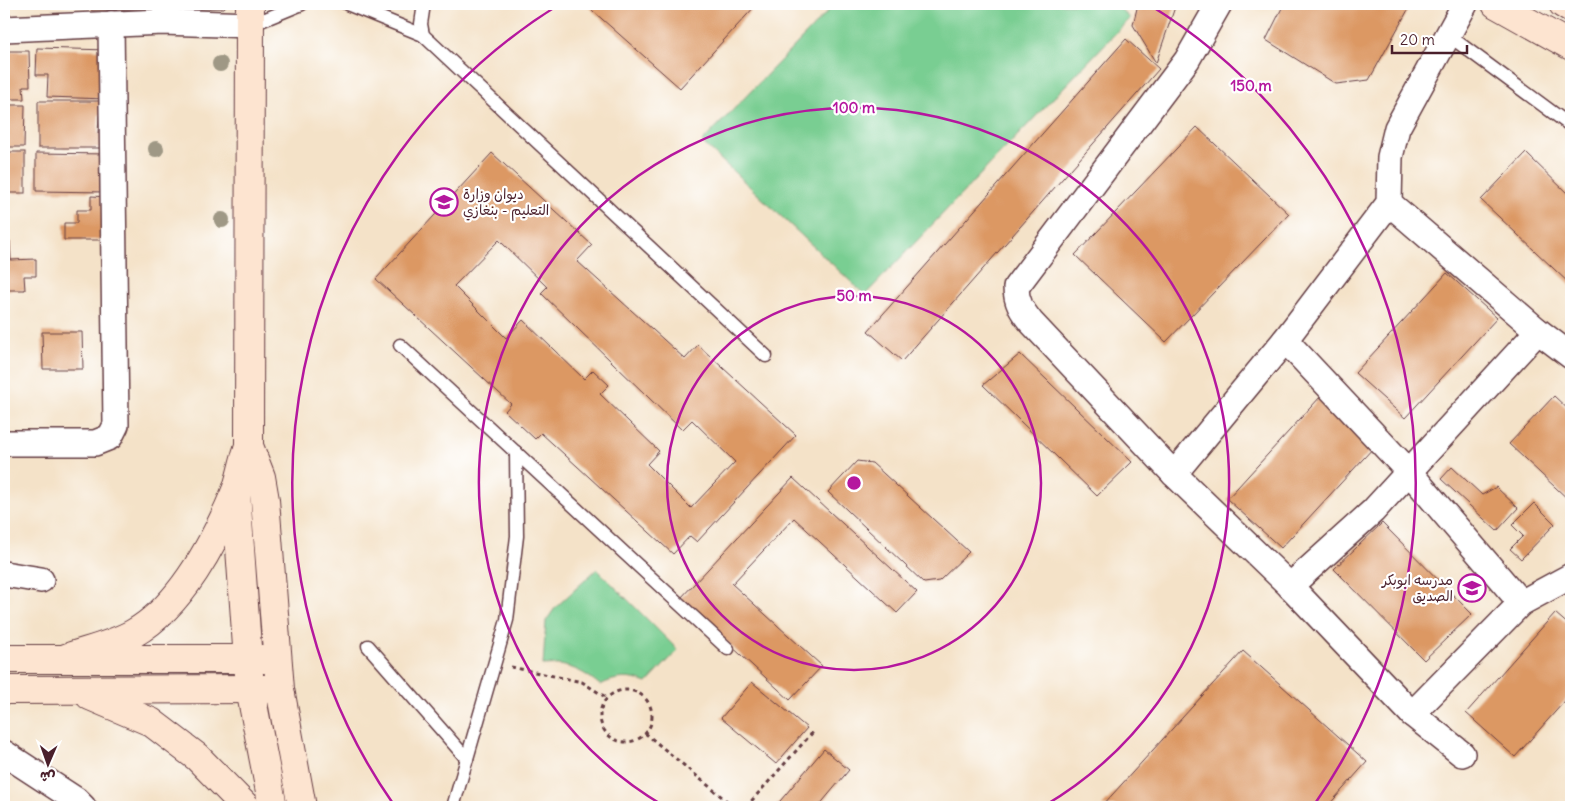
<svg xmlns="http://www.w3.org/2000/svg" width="1575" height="811" font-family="Delius,'Playpen Sans Arabic',sans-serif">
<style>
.green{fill:#79ce92;stroke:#62765e}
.building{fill:#dc9863;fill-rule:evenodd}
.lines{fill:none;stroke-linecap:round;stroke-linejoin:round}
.lane-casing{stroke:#643c43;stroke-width:15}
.street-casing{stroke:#643c43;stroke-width:28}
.secondary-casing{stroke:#643c43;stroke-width:30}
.path{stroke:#643c43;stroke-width:3;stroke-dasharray:4 4;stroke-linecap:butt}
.lane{stroke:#fff;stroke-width:12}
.street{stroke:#fff;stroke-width:25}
.secondary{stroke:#fde4d0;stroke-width:28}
.tree{fill:#9f9885}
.ring{fill:none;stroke:#b5179e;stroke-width:2.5}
.labels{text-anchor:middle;stroke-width:4.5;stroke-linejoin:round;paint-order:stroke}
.poi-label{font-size:14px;fill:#4a1f2b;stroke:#fff;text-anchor:start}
.centre{fill:#b5179e;stroke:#fff;stroke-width:2.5}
.ring-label{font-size:15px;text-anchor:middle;font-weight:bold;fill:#b5179e;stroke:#fff;stroke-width:4.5;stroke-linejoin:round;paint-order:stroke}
</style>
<rect width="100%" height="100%" fill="#fff"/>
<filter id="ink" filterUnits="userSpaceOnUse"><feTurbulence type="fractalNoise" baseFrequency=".02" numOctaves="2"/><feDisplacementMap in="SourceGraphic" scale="10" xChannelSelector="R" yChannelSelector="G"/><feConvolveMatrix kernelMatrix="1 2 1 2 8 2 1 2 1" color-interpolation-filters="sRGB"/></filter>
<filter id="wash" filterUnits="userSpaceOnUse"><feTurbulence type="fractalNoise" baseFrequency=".0096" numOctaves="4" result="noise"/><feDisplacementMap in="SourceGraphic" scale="20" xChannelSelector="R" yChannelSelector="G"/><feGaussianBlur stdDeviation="1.12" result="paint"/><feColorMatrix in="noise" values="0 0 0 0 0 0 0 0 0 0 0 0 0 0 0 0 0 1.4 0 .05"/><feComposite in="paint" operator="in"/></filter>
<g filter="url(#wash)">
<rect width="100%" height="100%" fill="#f4e2c8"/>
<g class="green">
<polygon points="835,4 1115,4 1130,18 865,295 702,142"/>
<path d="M597 569 678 650 647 683C630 676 616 677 600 685 582 670 567 663 543 665L546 621 555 608Z"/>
</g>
<g id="blocks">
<g class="building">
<polygon points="90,4 228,4 224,8 91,10"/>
<polygon points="585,4 757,4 680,88"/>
<polygon points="1138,4 1176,4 1156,63 1133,25"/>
<polygon points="1284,4 1399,4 1409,8 1369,80 1336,84 1266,40"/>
<polygon points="1126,39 1159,69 902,361 868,331"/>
<polygon points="37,48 108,50 107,99 47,97 48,75 36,75"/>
<polygon points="4,51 29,51 30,86 23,86 24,99 4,99"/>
<polygon points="38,101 108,101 108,115 99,115 98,133 105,133 105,148 38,148"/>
<polygon points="4,105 25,105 24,147 4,147"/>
<polygon points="1197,127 1289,214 1166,342 1075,255"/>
<rect x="4" y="152" width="21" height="41"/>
<polygon points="36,153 107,154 106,192 36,191"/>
<path d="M492 153 592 245 577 261 685 359 698 345 796 435 697 542 690 536 673 554 541 433 535 439 505 411 511 404 376 279ZM499 240 547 287 541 293 682 430 692 420 735 462 691 508 647 464 659 451 600 394 609 385 593 370 584 379 523 320 506 338 454 286Z"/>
<polygon points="1526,153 1571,197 1571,285 1481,200"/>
<polygon points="91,196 109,197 109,240 64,240 64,223 77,223 77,210 91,210"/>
<polygon points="4,241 10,241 11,260 36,259 36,276 24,276 25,290 6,290"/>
<polygon points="1447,273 1497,318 1405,418 1355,373"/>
<polygon points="42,332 82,332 83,369 43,369"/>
<polygon points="1020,354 1132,462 1097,496 983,385"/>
<polygon points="1321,396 1375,446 1281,548 1227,499"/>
<polygon points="1554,396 1571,412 1571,502 1509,444"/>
<polygon points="857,461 872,463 969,552 939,581 924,583 828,492"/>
<polygon points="1452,467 1482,495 1496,487 1518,508 1497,531 1441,479"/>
<polygon points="793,478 917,592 897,613 794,518 732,584 822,666 790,700 680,599"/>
<polygon points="1534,503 1555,524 1521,559 1510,549 1523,536 1512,525"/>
<polygon points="1382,523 1472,614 1424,660 1334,569"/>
<polygon points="1555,613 1571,627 1571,694 1515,757 1466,713"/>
<polygon points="1243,651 1367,762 1327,807 1102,806"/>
<polygon points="752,682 807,728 776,764 721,718"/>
<polygon points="824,749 849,770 818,807 775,807"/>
</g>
</g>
</g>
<g filter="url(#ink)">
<use href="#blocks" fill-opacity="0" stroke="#643c43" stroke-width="1"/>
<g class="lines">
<g class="lane-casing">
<g id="lane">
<polyline points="347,4 423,35 766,356"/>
<polyline points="251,25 302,4"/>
<polyline points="423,35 421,24 424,4"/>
<polyline points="1448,35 1571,126"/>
<polyline points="400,345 728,649"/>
<polyline points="368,646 467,759"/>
<polyline points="453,807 507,620 517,536 516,452"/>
</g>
</g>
<g class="street-casing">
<g id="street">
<path d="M1219 4 1187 60 1016 287C1016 302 1022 311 1031 322L1174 474 1290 586 1412 714 1462 754"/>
<polyline points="4,29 163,22 251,25"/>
<polyline points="1389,203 1538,331 1571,356"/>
<polyline points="1285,340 1410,473 1521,603"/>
<polyline points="4,443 95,443 110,437 116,425 111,24"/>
<polyline points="1174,474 1285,340 1389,203 1390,157 1397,128 1465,4"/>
<polyline points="4,574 41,580"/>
<polyline points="1290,586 1373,511 1538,331"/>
<polyline points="1412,714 1521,603 1571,576"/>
<polyline points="4,753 76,800 83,807"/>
</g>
</g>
<g class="secondary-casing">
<g id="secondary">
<polyline points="1496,4 1571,46"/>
<polyline points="1563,4 1571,9"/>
<polyline points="249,446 261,477 265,500 280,689 302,807"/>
<polyline points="236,492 250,689 273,807"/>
<path d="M66 658C89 650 113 645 134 633 182 605 214 543 235 493 241 479 243 461 249 446L250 4"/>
<polyline points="4,659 266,659"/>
<polyline points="4,690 267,689"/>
<polyline points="90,696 151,722 197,757 246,807"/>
</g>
</g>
<g class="path">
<polyline points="511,667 582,682 607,698"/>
<circle cx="626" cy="716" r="26"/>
<polyline points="645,733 734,807"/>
<polyline points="746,807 813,732"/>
</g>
<use href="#lane" class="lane"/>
<use href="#street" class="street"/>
<use href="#secondary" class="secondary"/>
</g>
<g class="tree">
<circle cx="220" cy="64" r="8"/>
<circle cx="156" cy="149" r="8"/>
<circle cx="222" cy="220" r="8"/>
</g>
</g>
<g class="ring">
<circle cx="854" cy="483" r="187"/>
<path d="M664 806A375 375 0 1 1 1044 806"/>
<path d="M394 805A562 562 0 0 1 560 4M1148 4A562 562 0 0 1 1314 805"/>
</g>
<defs>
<g id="school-ring" transform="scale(1.4375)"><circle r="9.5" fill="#fff" stroke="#b5179e" stroke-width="1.5"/><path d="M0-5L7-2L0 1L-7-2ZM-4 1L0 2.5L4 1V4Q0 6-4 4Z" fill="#b5179e"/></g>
</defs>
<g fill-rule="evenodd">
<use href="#school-ring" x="444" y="202"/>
<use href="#school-ring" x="1472" y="588"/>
</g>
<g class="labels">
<g class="poi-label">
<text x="463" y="199">ديوان وزارة<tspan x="463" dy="16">التعليم - بنغازي</tspan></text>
<text x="1453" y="585" text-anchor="end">مدرسه ابوبكر<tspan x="1453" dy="16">الصديق</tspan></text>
</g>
</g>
<circle cx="854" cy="483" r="8" class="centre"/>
<g class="ring-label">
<text x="1251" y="91">150 m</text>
<text x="854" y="113">100 m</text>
<text x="854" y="301">50 m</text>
</g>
<rect width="1575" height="811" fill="none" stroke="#fff" stroke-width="20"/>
<g transform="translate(48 764) rotate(182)" stroke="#ffffff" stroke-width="4" paint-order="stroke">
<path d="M0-4L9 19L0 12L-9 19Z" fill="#4a1f2b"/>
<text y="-8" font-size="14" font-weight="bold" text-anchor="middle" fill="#4a1f2b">ش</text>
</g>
<path d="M1392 45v8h75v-8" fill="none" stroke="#4a1f2b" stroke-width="2.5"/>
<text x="1400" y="45" font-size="15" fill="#4a1f2b" stroke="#ffffff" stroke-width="4" paint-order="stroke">20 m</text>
</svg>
